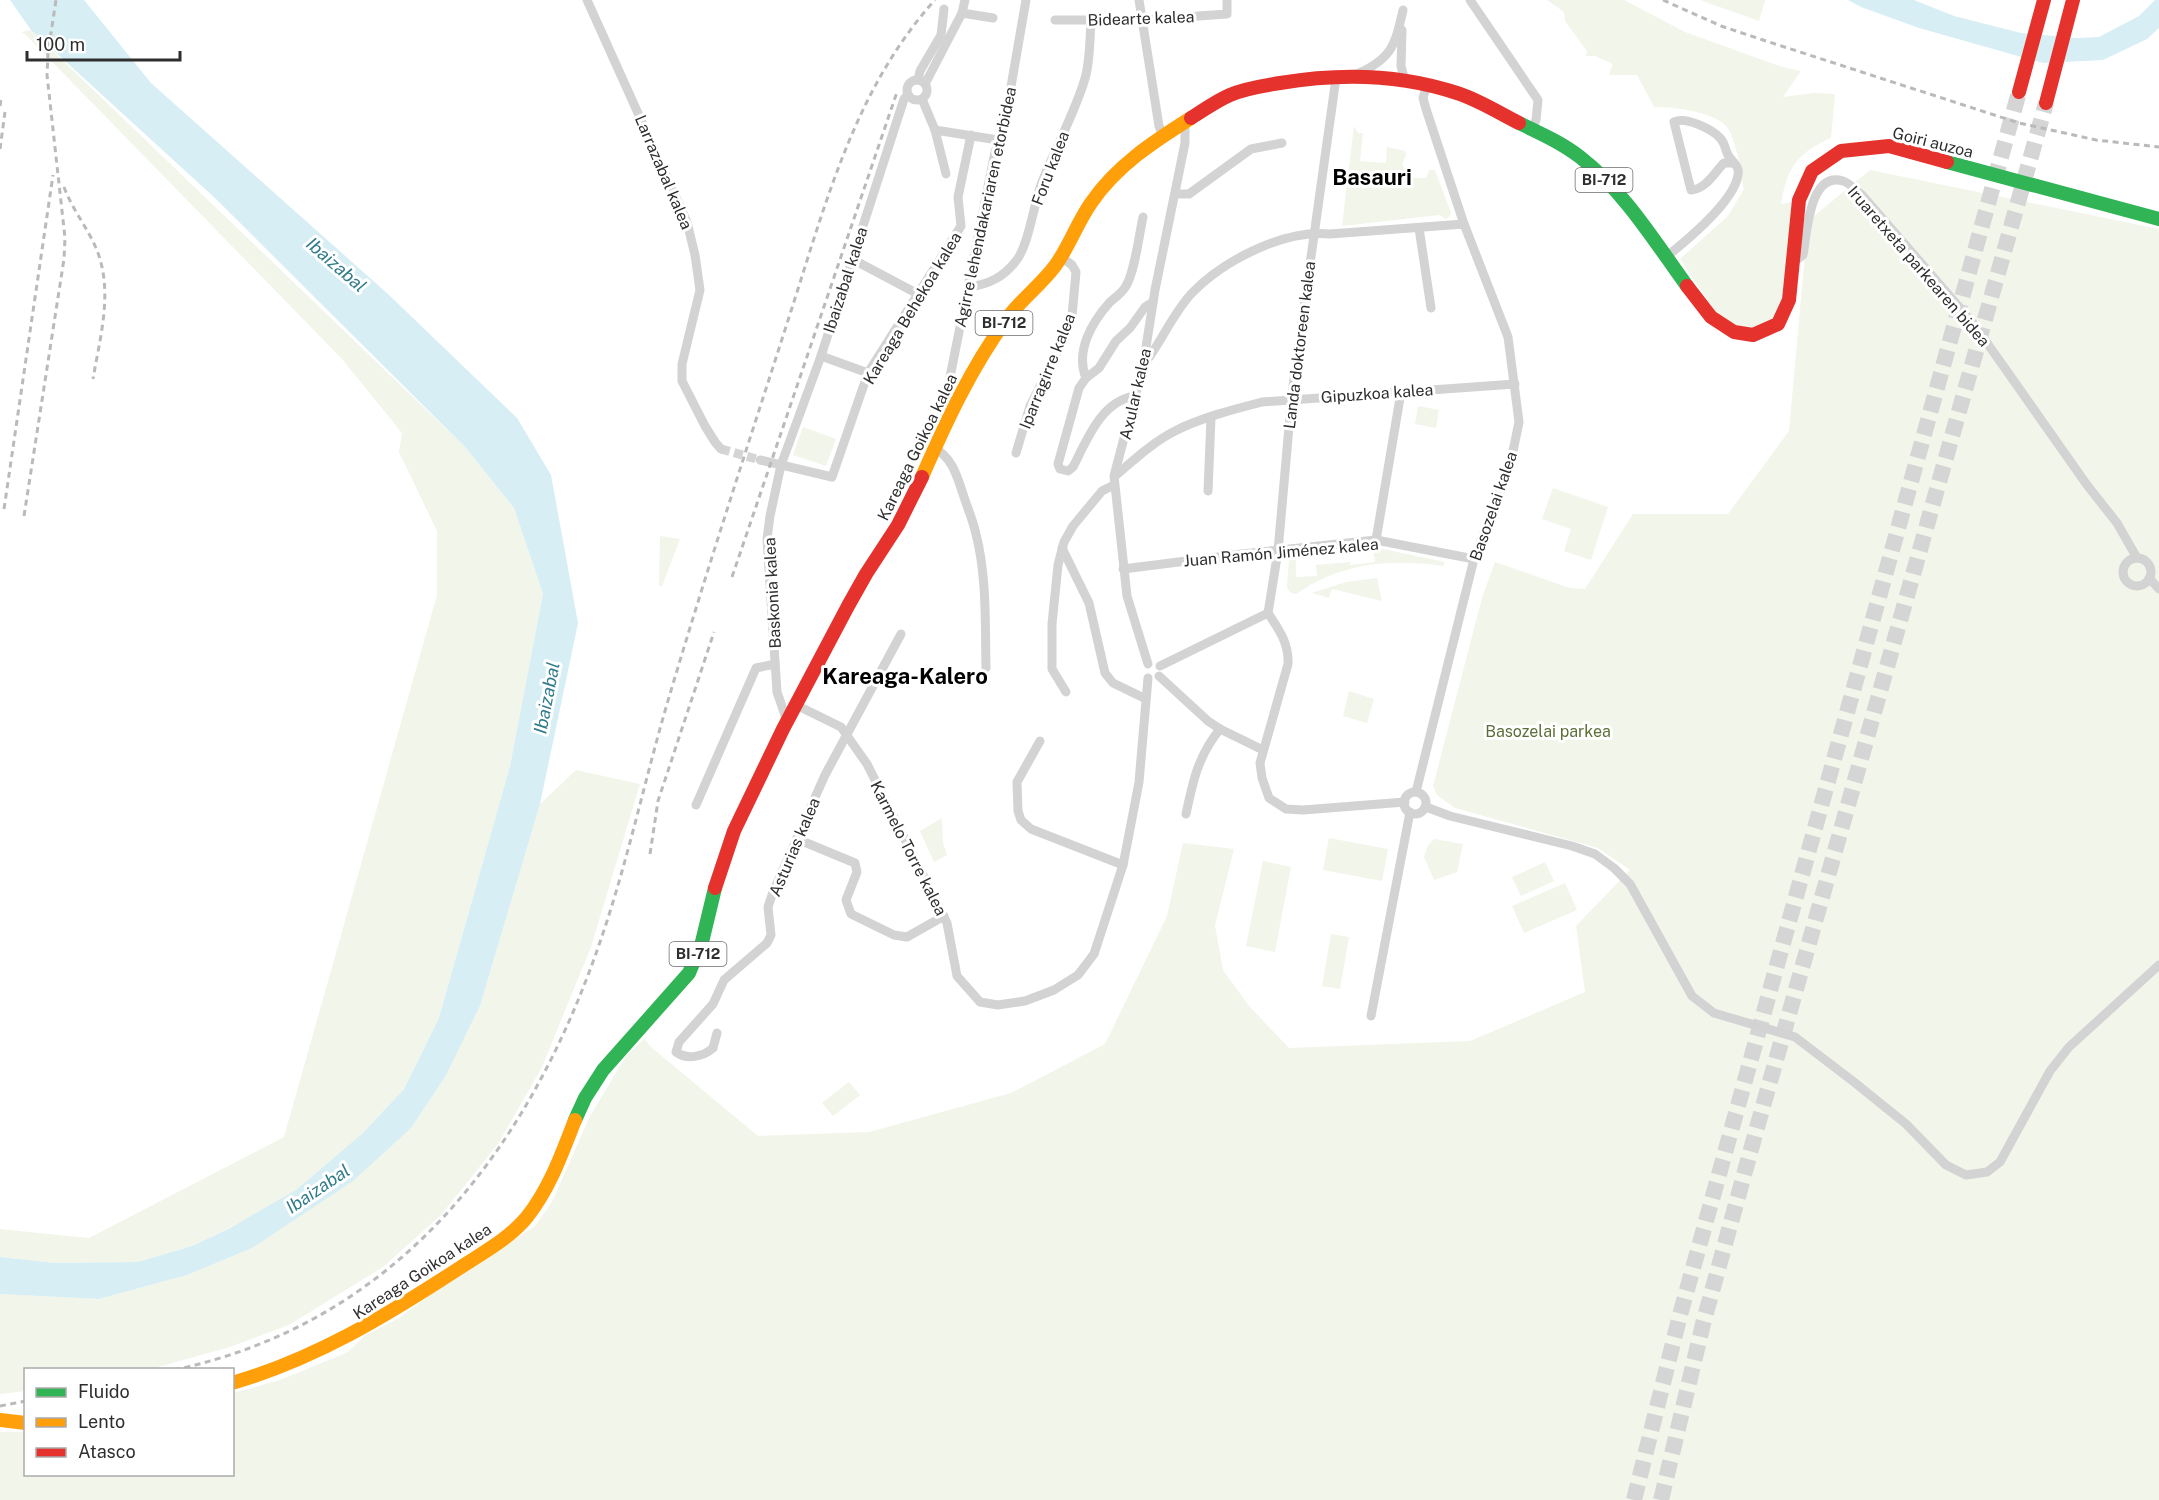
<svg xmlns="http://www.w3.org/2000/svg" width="2159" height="1500" font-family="'Public Sans',sans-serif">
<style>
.green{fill:#f2f5ea}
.water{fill:#d6eef4}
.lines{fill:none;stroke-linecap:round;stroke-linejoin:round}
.street-tunnel{stroke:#d5d5d5;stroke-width:9;stroke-dasharray:9 4.5;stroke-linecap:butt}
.highway-tunnel{stroke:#d5d5d5;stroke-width:16;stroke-dasharray:16 8;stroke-linecap:butt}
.street{stroke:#d3d3d3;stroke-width:9}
.fast{stroke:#30b455;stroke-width:14}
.slow{stroke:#ff9f0a;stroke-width:14}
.jam{stroke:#e5322d;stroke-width:14}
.rail{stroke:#bababa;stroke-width:3;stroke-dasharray:6 4.5;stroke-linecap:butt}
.labels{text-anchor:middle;stroke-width:6;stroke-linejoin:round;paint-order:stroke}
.shield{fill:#fff;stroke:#6d6d6d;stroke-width:1.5}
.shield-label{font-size:15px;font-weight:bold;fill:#2e2e2e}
.street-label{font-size:16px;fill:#2e2e2e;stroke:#fff}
.park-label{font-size:16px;fill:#5d6e37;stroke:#fff}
.water-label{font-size:18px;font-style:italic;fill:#307b8a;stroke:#fff}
.district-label{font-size:22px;font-weight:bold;fill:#000;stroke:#fff}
</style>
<rect width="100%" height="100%" fill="#fff"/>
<g class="green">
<path d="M1547 0H1624L1685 32 1782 67 1801 71 1783 97 1814 93 1835 94 1831 138C1797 153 1787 168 1781 204L1797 201 1793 259 1779 316 1751 331 1735 328 1720 318 1680 259 1728 216 1744 189C1741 174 1736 137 1726 126 1712 111 1673 107 1654 107L1637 75H1609L1613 64 1595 56H1586L1587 51 1565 21 1564 12Z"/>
<polygon points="1700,0 1765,0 1759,21"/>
<polygon points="31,30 466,448 514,508 543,594 510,766 439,1018 404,1089 362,1134 298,1194 192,1246 138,1262 55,1263 0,1257 0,1229 89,1238 284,1137 437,595 437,531 399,452 402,433 342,359 25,34 21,32"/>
<polygon points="1354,126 1358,133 1363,133 1360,161 1386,163 1387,147 1405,151 1406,155 1402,164 1410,178 1426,178 1429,170 1435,170 1451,213 1449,217 1446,219 1439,215 1342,226"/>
<polygon points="1870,170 2159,229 2159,1500 0,1500 0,1432 25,1432 26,1474 232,1474 233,1393 280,1380 348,1352 364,1336 399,1318 459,1274 535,1226 552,1202 590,1116 626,1056 644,1039 651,1047 758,1136 869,1132 1011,1093 1105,1044 1167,916 1183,843 1234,849 1215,926 1223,970 1249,1006 1289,1048 1470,1041 1585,992 1576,926 1630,870 1598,848 1455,808 1437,795 1433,786 1482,598 1495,562 1570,588 1585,589 1633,514 1728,514 1789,431 1808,221"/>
<polygon points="1418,406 1439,410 1436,428 1415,424"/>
<polygon points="803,427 836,439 826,466 793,455"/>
<polygon points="1553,488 1608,507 1591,560 1564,551 1571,529 1542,519"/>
<polygon points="660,536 680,539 662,586 659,586"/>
<path d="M1373 547 1445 562 1443 566C1399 560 1357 561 1316 582 1309 585 1303 590 1296 594L1291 593 1287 588 1289 559 1291 556 1296 558V577L1317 576 1316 565 1350 562V565L1375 562Z"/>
<polygon points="1377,578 1382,601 1332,589 1329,598 1312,593 1346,582"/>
<polygon points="1349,691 1374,699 1367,723 1343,716"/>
<polygon points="576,770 640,784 591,947 542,1067 498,1144 441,1215 383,1267 289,1325 230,1347 151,1369 26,1370 25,1391 0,1394 0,1294 99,1299 187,1275 252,1248 411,1128 445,1077 480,1006 540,804"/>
<polygon points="942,818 943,843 947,855 934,862 920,831"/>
<polygon points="1329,838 1388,849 1382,881 1323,870"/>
<polygon points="1434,839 1463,844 1457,872 1434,880 1424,857 1428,845"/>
<polygon points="1263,861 1291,867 1275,952 1246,946"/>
<polygon points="1545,862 1554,881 1521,896 1512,877"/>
<polygon points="1565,883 1577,910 1524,933 1512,906"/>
<polygon points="1331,934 1349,937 1340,989 1322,986"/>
<polygon points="849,1082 860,1095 833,1116 822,1103"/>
</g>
<g class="water">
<polygon points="10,0 84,0 151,83 389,295 517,418 551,475 578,623 540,804 480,1006 445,1077 411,1128 353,1181 252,1248 187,1275 99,1299 0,1294 0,1257 55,1263 138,1262 192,1246 230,1228 296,1190 362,1134 404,1089 439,1018 510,766 543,594 514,508 466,448 215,198 31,30"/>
<polygon points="1848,0 1914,0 1954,16 2021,33 2077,38 2099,37 2139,16 2155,0 2159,0 2159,28 2147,39 2103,60 2043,63 1919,28 1861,7"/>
</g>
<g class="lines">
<polyline class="street-tunnel" points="721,449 760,460"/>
<g class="highway-tunnel">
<polyline points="1634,1500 1680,1315 2019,92"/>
<polyline points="1661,1500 1703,1324 1758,1124 2046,103"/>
</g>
<g class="street">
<polyline points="587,0 687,222 695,255 700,290 682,364 682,381 705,426 715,442 721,449"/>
<polyline points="1139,0 1159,126 1163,136"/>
<polyline points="1470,0 1538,100 1536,120 1532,130"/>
<polyline points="962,13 965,0"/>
<polyline points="1055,20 1142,20 1227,14 1227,0"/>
<polyline points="1402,30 1401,66 1405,81"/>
<path d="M1357 74C1392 59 1395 45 1403 10"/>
<polyline points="918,80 920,71 941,35 944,9"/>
<circle cx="917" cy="90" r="10"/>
<polyline points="925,84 962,13 993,18"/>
<polyline points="922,99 935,130 946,174"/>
<polyline points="935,130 998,140"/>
<polyline points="1176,194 1189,194 1251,149 1282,143"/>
<polyline points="1419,228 1431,308"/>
<path d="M1665 258C1686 241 1734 202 1738 175 1740 166 1732 162 1728 155 1725 149 1725 143 1720 138 1712 129 1685 116 1674 122L1691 190C1706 189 1714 173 1724 163H1734"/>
<polyline points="852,259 918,294"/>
<path d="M1793 259H1798L1803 255C1807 234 1809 171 1843 181 1850 183 1856 191 1862 195L1973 323 2087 485 2117 523 2137 558"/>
<path d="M969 287C990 284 1003 277 1016 261 1029 245 1034 202 1042 182 1055 148 1077 109 1086 75 1090 57 1090 38 1091 20"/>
<polyline points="821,356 868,373"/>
<path d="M1145 363C1162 341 1173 313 1192 293 1223 261 1284 229 1330 234L1464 224"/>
<path d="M1086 378C1075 351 1092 322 1110 302 1116 297 1123 292 1126 286 1135 271 1139 235 1143 217"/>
<path d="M1135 396C1101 401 1087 440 1073 467L1068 471 1060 469 1058 464 1079 388 1086 378 1099 368 1116 341 1130 328 1145 307 1153 302"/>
<polyline points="951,412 946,397 995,152 1004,127 1026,0"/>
<path d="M934 448C952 457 957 476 963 494 967 507 973 520 976 534 987 577 985 624 986 668"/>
<polyline points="1016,453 1030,406 1061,345 1072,316 1076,272 1072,265 1061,257"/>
<polyline points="760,460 832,477 868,373 961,226 958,197 971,135"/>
<path d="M1115 476C1134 460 1153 442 1175 431 1200 418 1235 409 1262 402L1515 384"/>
<polyline points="1208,491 1211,418"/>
<polyline points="1376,540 1401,392"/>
<polyline points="1062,548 1089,603 1105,673 1113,683 1146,699"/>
<circle cx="2137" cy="572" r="14"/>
<polyline points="1123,569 1242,554 1376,540 1474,559"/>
<polyline points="2149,578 2159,589"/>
<polyline points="1268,613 1278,551 1292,393 1336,78"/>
<path d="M1268 613C1279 630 1289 643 1288 664L1260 763 1262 778 1269 798 1286 809 1303 810 1405 802"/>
<polyline points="1148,664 1127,596 1114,476 1143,366 1155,290 1185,143 1185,122"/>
<polyline points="1160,666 1268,613"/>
<polyline points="1159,676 1208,721 1220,729 1263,750"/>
<polyline points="1066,692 1052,669 1052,624 1058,565 1064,542 1073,526 1102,491 1114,485"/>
<polyline points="796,705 841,727 867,764 947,923 957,976 980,1002 998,1005 1025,1001 1054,990 1078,975 1094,954 1123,865 1131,824 1139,782 1148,678"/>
<polyline points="787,721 777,692 767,539 770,516 781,465 821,356 904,99 908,95"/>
<polyline points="1040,741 1017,782 1018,811 1021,820 1031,829 1123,865"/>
<polyline points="1416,792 1474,559 1511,461 1519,422 1508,337 1464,224 1426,109 1423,98 1427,85"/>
<circle cx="1415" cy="803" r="11"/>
<polyline points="696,805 756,668 775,664"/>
<polyline points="1426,807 1450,816 1572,846 1595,854 1614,868 1630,884 1692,996 1714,1013 1795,1037 1854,1082 1906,1124 1946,1165 1966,1175 1987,1172 2000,1162 2050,1071 2069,1047 2159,965"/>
<path d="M1186 814C1193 781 1198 756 1220 729"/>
<polyline points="797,839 855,863 857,872 846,900 851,914 894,935 907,937 944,916"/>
<polyline points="1371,1016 1410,812"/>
<path d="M717 1033 713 1048C703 1057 687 1060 676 1052L679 1042 713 1004 724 980 767 943 771 935 768 907 773 892 825 775 901 634"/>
</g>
<g class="fast">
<path d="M1519 123C1540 133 1562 143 1580 157 1624 191 1655 242 1687 286"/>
<polyline points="1947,162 2159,219"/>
<polyline points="575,1120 585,1098 603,1070 689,973 702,942 715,888"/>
</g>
<g class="slow">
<path d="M922 477C946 422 971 368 1006 320 1020 300 1040 286 1055 266 1069 247 1077 223 1091 203 1116 166 1153 142 1191 118"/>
<path d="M232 1383C315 1359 386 1316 458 1269 482 1253 509 1239 527 1217 550 1188 562 1153 575 1120"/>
<polyline points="0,1420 26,1423"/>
</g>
<g class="jam">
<polyline points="2019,92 2044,0"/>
<polyline points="2046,103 2073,0"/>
<path d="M1191 118C1204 110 1216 101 1230 95 1246 88 1263 86 1280 83 1339 73 1400 74 1457 93 1479 100 1499 113 1519 123"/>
<polyline points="1687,286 1711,317 1734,332 1753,335 1778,324 1789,300 1799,200 1812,171 1841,151 1889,146 1947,162"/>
<polyline points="715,888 734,831 783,729 848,606 866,574 898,525 922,477"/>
</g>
<g class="rail">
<polyline points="1663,0 1721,26 1763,40 2019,123 2096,140 2159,147"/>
<polyline points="0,106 1,99"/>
<polyline points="0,149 5,112"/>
<path d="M64 187C72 209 87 227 96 248 114 290 100 337 93 379"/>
<polyline points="4,509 53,175"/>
<polyline points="24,516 64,259 65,238 47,75 48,53 56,0"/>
<polyline points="732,577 897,92"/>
<polyline points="650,854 658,801 714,632"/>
<path d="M174 1370C399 1322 529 1149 600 942 627 864 644 783 667 704 706 572 749 442 791 311 826 202 856 87 935 0"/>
<polyline points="0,1406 26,1401"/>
</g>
</g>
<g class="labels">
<g class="shield">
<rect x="1575.5" y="168" width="57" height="24" rx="4.5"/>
<rect x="975.5" y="311" width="57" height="24" rx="4.5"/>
<rect x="669.5" y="942" width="57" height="24" rx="4.5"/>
</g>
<g class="shield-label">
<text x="1604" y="185">BI-712</text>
<text x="1004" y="328">BI-712</text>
<text x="698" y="959">BI-712</text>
</g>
<g class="street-label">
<text transform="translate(1141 18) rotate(-2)" y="6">Bidearte kalea</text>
<text transform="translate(1933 142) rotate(14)" y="6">Goiri auzoa</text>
<text transform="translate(1050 168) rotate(-69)" y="6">Foru kalea</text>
<text transform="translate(664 172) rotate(67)" y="6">Larrazabal kalea</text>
<text transform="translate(985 207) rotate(-78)" y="6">Agirre lehendakariaren etorbidea</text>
<text transform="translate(1919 266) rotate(49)" y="6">Iruaretxeta parkearen bidea</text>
<text transform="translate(845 280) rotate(-72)" y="6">Ibaizabal kalea</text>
<text transform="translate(912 308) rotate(-59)" y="6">Kareaga Behekoa kalea</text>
<text transform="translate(1299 345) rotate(-83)" y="6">Landa doktoreen kalea</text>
<text transform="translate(1047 371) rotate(-68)" y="6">Iparragirre kalea</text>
<text transform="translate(1377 393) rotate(-4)" y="6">Gipuzkoa kalea</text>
<text transform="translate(1135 394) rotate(-77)" y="6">Axular kalea</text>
<text transform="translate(917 447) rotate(-64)" y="6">Kareaga Goikoa kalea</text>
<text transform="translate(1493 506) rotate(-71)" y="6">Basozelai kalea</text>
<text transform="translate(1281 552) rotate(-5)" y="6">Juan Ramón Jiménez kalea</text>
<text transform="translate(772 593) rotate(-93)" y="6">Baskonia kalea</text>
<text transform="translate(794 847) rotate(-67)" y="6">Asturias kalea</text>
<text transform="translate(909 848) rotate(63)" y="6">Karmelo Torre kalea</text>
<text transform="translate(422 1271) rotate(-33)" y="6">Kareaga Goikoa kalea</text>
</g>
<g class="park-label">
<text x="1548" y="737">Basozelai parkea</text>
</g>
<g class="water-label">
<text transform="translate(336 265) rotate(41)" y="6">Ibaizabal</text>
<text transform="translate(547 698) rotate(-79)" y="6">Ibaizabal</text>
<text transform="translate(318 1189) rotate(-34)" y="6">Ibaizabal</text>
</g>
<g class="district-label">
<text x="1372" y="185">Basauri</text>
<text x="905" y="684">Kareaga-Kalero</text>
</g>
</g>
<rect x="24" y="1368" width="210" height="108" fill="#ffffff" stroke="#ababab" stroke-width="1.5"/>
<rect x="36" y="1388" width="30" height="9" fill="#30b455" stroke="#ababab" stroke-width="1.5"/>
<text x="78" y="1398" font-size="18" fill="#2e2e2e">Fluido</text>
<rect x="36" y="1418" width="30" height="9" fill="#ff9f0a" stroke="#ababab" stroke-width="1.5"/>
<text x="78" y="1428" font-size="18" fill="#2e2e2e">Lento</text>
<rect x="36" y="1448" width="30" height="9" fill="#e5322d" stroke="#ababab" stroke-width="1.5"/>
<text x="78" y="1458" font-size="18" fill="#2e2e2e">Atasco</text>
<path d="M27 51v9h153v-9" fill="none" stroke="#2e2e2e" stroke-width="3"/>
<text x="36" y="51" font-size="18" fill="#2e2e2e" stroke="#ffffff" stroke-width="4.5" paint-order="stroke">100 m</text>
</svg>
